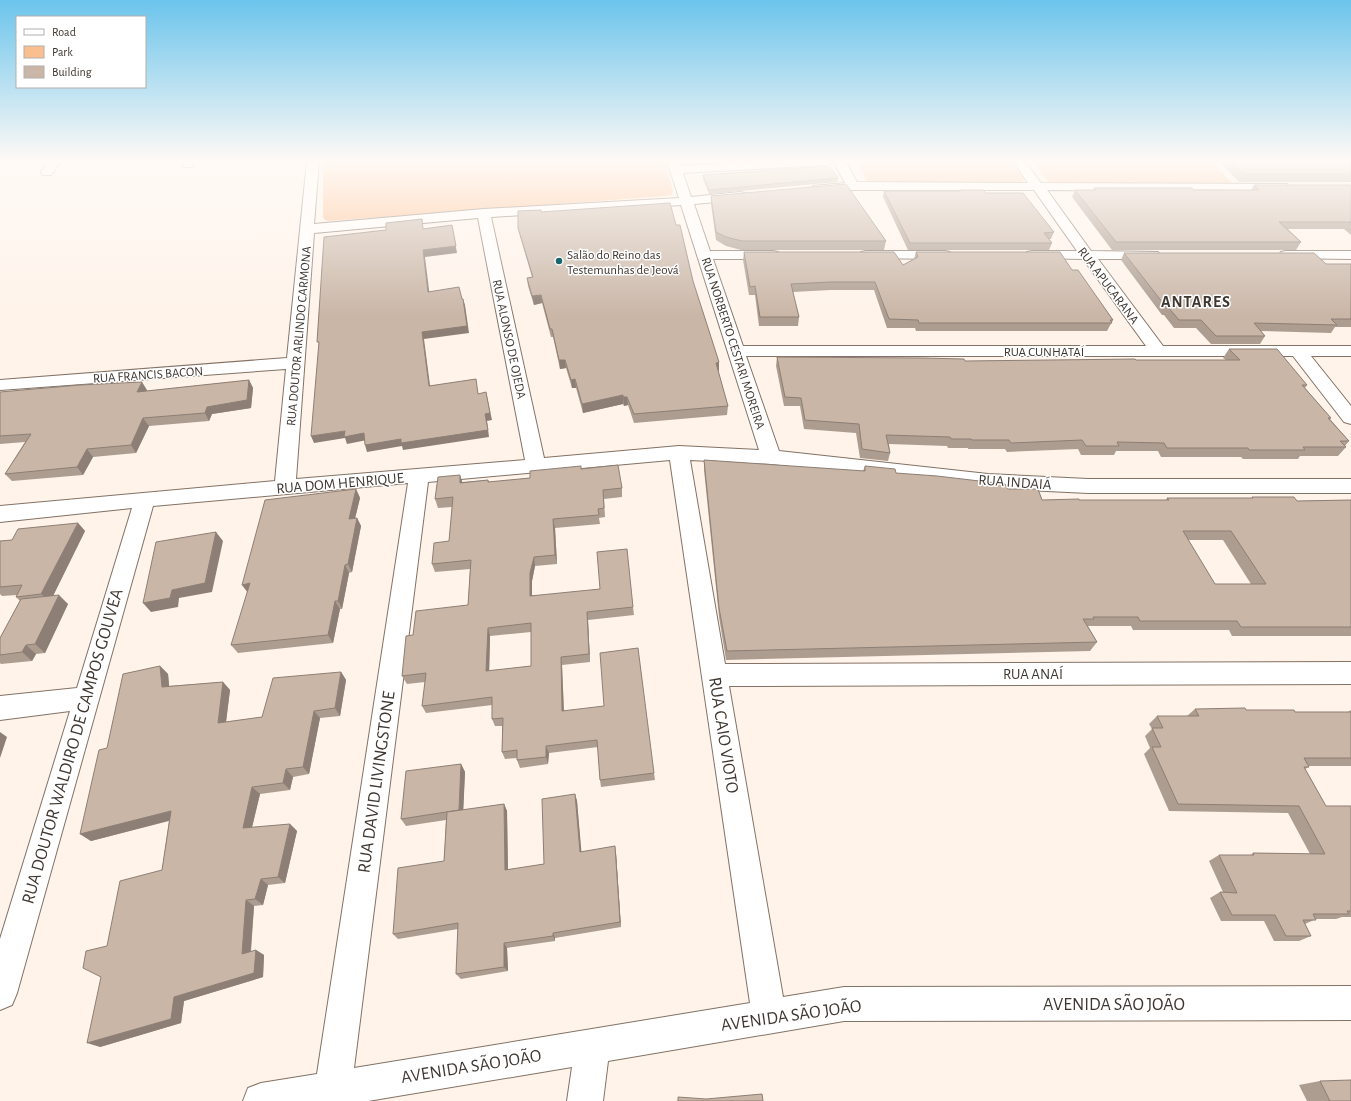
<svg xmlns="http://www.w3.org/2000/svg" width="1351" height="1101" font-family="'Alegreya Sans',sans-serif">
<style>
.green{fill:#fbbe8e}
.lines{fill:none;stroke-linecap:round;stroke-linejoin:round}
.minor-casing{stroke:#837265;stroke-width:2}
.minor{fill:#fff;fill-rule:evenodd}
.wall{fill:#ad9d90;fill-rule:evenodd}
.shaded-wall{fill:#8d7f75}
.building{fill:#c9b6a7;stroke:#8d7f75;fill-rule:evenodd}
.poi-dot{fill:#1b6571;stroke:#fff;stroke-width:1.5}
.labels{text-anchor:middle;stroke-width:3;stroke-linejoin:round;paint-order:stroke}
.far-poi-label{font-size:13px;fill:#3e3630;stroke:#fff;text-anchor:start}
.far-street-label{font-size:13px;fill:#3e3630;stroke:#fff}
.street-label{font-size:15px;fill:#3e3630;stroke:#fff}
.far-district-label{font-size:16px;font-weight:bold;letter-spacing:1px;fill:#3e3630;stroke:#fff}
.near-street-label{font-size:18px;fill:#3e3630;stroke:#fff}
</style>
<rect width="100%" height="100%" fill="#fff3ea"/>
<g class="green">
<polygon points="327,161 666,161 673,192 671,195 666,196 328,221 325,220 323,217 323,165"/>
<polygon points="879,161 1013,161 1025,176 1023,181 1018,184 868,184 858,162"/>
<polygon points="1033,161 1210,161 1233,183 1049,183"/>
</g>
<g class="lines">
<g class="minor-casing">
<g id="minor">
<polygon points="49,161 61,161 51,175 43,175 41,172"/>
<polygon points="182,161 194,161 192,167 184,167"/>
<path d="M307 161H319L314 224 484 209 679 198 667 161H679L681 166 770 161H845L857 182 1028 183 1013 161H1025L1041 183 1287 184 1288 187 1287 190 1282 191 1047 190 1091 251 1158 252 1160 255 1158 258 1153 259H1098L1163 346H1351V356H1311L1351 406V424L1344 422 1293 356H746L779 451 988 474 1088 479H1351V493H1088L988 488 771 464 690 460 725 664 1351 662V684L729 686 783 997 844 987 1351 986V1020L844 1021 608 1061 603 1101H567L572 1067 368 1101H243L248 1088 261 1083 317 1074 408 483 153 506 17 993 12 1005 0 1010V939L70 711 0 720V696L77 688 132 508 0 522V506L275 481 286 369 0 390V380L287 358ZM833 161 845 183 813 186 812 189 813 192 818 193 853 190H1034L1077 251H1032L1027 252 1025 255 1027 258 1083 259 1146 346H743L713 259H773L778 258 780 255 778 252 773 251H710L694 204 740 200 745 199 746 196 745 193 740 192 691 197 683 173 827 165 831 164ZM681 205 759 450 679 446 544 458 491 217ZM478 218 525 460 296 479 314 233ZM670 460 750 1003 354 1068 428 482Z"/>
<polygon points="866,251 945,251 950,252 952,255 950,258 945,259 861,258 859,255 861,252"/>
<polygon points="1286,251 1351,251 1351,259 1281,258 1279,255 1281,252"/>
</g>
</g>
<use href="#minor" class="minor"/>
</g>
<g class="wall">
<polygon points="1219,161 1351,161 1351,182 1239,182"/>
<polygon points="703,175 838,178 837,182 709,194 703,179"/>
<polygon points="1254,185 1351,185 1351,235 1344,229 1288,229 1301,242 1296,250 1112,250 1072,197 1075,190 1093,190 1094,188 1251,190"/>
<polygon points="960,190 986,193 1054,232 1051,239 1049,239 1052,243 1049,250 908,250 883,197 884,191 960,191"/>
<polygon points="711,196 886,241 884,250 741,250 726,246 716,240 711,204"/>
<polygon points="541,212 676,225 693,281 719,371 718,371 728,406 727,415 634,423 628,405 624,406 623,404 583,413 576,388 572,388 566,368 560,369 553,337 551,337 542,303 534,305 528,286 527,278 532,277 520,236 518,228"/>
<polygon points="744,252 903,265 914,259 916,252 1072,270 1113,320 1107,331 916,331 915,328 887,328 874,290 830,290 793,292 799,317 798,326 759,326 755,295 749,295 743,260"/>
<polygon points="1124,253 1326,264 1351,264 1351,327 1335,327 1331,333 1261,331 1265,336 1260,344 1211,344 1196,328 1174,328 1164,315 1162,315 1121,260"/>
<polygon points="1229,349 1307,385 1305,388 1331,418 1330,419 1349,441 1345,446 1346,447 1338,456 1300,456 1298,459 1243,459 1241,457 1161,457 1158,451 1116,451 1114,455 1081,455 1078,449 1007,452 1005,449 968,449 968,448 948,448 947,446 889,444 890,453 888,461 860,458 856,433 804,429 800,406 784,406 776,366 777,357 965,361 1226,360 1223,358"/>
<polygon points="249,380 253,388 251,408 212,414 209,421 149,426 136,453 93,457 83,475 12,481 5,474 25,442 0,444 0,392 147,390 147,391"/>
<path d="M704 460 863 471 865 466 896 473 1008 489 1042 500H1166L1167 498H1251L1252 497 1297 501 1351 500V636H1232L1229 630H1133L1131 626H1088L1097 642 1090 651 726 660 719 617 704 470ZM1188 540H1223L1251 584H1215Z"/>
<path d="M581 469 622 488V497L604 499 605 517 599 518 600 524 555 528 557 564 535 566 532 581V595L633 607 634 615 588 620 590 662 562 665 564 710 654 773 655 780 601 787 600 780 598 747 549 753 548 764 520 768 517 760V758L505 759 502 752V726H495L492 719V705L426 713 422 706 425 682 407 684 402 676 413 635 468 605 470 569 435 572 432 564 449 541 452 507 438 508 435 499 462 482 488 480 489 482 530 478ZM531 632V666L489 671 490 636Z"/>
<polygon points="356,489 360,498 355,518 357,518 361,526 352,572 349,573 342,609 340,609 333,643 238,653 231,645"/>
<polygon points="78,523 85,531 53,596 68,604 45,653 36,654 32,661 1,664 0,663 0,638 20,601 16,597 17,595 2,596 0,594 0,541 12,540"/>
<polygon points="160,666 168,674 169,686 223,682 230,690 226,722 262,717 341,672 346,680 340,716 320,718 309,774 293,777 290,790 260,794 252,828 290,824 297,831 285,883 268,885 263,905 254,906 251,952 256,950 264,955 263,977 184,1001 181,1023 100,1047 101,977 107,946 162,870 169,821 91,841 80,834 107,748"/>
<polygon points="1195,709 1246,710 1295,712 1348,712 1351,710 1351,766 1309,766 1309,767 1305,769 1326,806 1351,806 1351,917 1342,917 1336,919 1316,919 1305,924 1311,936 1299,941 1274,941 1264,921 1221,921 1210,898 1220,892 1223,892 1209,861 1219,855 1251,855 1253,853 1310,854 1288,813 1169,811 1144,754 1150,748 1145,736 1152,729 1149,724 1157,716 1187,716"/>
<polygon points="461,764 465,772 463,810 504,804 507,811 508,870 544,864 575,794 577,801 581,852 616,853 621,927 555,938 555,941 507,948 508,971 461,979 456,974 458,929 398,939 393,934 444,861 446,820 406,826 401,819"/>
<polygon points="1320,1081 1351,1101 1307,1101 1299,1085"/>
</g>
<g class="shaded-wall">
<polygon points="452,225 457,253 425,257 430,298 428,292 423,250"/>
<polygon points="541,295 542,303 534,305 532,296"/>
<polygon points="463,299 465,305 469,333 424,339 431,393 429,386 422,332"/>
<polygon points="559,360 565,360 566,368 560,369"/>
<polygon points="719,362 719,371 715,372 716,363"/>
<polygon points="575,379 576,388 572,388 571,380"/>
<polygon points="249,380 253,388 251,408 212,414 209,421 205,413 207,407"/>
<polygon points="142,382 147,390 142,399 137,392"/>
<polygon points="486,392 492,420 487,421 489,437 403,450 402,446 367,452 365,445 485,414"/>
<polygon points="623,395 623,404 583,413 582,404"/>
<polygon points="623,397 627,397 628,405 624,406"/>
<polygon points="143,418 149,426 136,453 131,445"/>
<polygon points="345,431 364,433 367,440 347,444 345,438 314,443 311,436"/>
<polygon points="87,449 93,457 83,475 77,467"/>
<polygon points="460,475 463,484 460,483"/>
<polygon points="356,489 360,498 353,527 349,519"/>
<polygon points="357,518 361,526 352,572 348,564"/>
<polygon points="553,519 555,528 557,564 555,555"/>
<polygon points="78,523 85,531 50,602 41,594"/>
<polygon points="216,532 223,541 212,592 179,598 178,607 151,612 143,603 172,590"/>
<polygon points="534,557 535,566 532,581 532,604 530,596 530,573"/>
<polygon points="345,565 349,573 342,609 338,601"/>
<polygon points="250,583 248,593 242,585"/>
<polygon points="59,595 68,604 45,653 35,644"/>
<polygon points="335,601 340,609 333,643 328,635"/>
<polygon points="587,612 588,620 590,662 589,654"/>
<polygon points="488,628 490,636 489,679 486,671"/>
<polygon points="26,645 36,654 32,661 22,652"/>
<polygon points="561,657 562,665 564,718 562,711"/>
<polygon points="160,666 168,674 170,695 162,687"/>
<polygon points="341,672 346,680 340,716 335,708"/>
<polygon points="223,682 230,690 225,730 218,723"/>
<polygon points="314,711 320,718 309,774 303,767"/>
<polygon points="0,732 7,737 0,758"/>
<polygon points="546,746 549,753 548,764 546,757"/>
<polygon points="461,764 465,772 463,817 459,810"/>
<polygon points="286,769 293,777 290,790 283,783"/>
<polygon points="252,787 260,794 250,835 243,828"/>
<polygon points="575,794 577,801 582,858 580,852"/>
<polygon points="504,804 507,811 508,876 505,870"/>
<polygon points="171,811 179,818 91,841 80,834"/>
<polygon points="290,824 297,831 285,883 278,877"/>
<polygon points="615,846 616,853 621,927 620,922"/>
<polygon points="261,879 268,885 263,905 255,899"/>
<polygon points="246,900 254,906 250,959 242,954"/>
<polygon points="553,933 555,938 555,941 553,936"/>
<polygon points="504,943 507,948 508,971 504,967"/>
<polygon points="256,950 264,955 263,977 184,1001 181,1023 100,1047 87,1043 174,997"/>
</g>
<g class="building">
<polygon points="1230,161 1351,161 1351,174 1243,174"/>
<polygon points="829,166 838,178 709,190 703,175"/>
<polygon points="846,184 886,241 742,241 726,237 716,232 711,196"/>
<polygon points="1254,185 1351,185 1351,223 1350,222 1279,222 1301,242 1116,242 1075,190 1096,190 1094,188 1192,188 1194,190 1259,190"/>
<polygon points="960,190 983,190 986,193 1023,193 1054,232 1044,233 1052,243 910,243 884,191 961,191"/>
<polygon points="670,203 676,225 680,225 693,281 719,362 716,363 728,406 634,414 627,397 623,397 623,395 582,404 575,379 571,380 565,360 559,360 552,329 550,329 541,295 532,296 527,278 533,277 518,228 518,211 541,210 541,212"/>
<polygon points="422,219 423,229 452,225 456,246 423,250 428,292 459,287 462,299 463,299 467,326 422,332 429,386 476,379 478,394 486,392 490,413 485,414 488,430 401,443 401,439 365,445 364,433 344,437 345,431 311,436 319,342 317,342 324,237 386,230 386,223"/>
<polygon points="744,252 894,252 903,265 918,257 916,252 1060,252 1072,270 1078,270 1113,320 1110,320 1112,323 919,323 918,320 889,319 875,282 831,282 791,284 799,317 760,317 755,286 750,287"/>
<polygon points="1124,253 1314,253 1326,264 1351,264 1351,319 1331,319 1337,325 1254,323 1265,336 1216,336 1201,320 1179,320 1168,307 1166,307"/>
<polygon points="1229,349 1277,349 1307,385 1302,385 1331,418 1328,418 1349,441 1340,441 1346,447 1303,447 1305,450 1249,450 1248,448 1167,448 1164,443 1117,442 1119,446 1086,446 1082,440 1011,443 1009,440 972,440 971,439 951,439 950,437 886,435 890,453 862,449 859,424 805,420 801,398 785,397 777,357 924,358 964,359 965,361 1135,359 1136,360 1240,360"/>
<polygon points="249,380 247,400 207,407 205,413 143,418 131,445 87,449 77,467 5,474 31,434 0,436 0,392 80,385 142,382 137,392"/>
<path d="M704 460 865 471V466L895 469 896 473 937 476 1005 484 1008 489H1038L1042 500 1079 499V500H1169L1167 498H1253L1252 497H1294L1297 501 1351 500V627H1241L1237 621H1140L1138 617H1093L1094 619H1083L1097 642 727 651 719 608ZM1183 531H1231L1266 584H1215Z"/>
<path d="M618 465 622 488 603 490 604 508 598 509 599 515 553 519 555 555 534 557 530 573V596L600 589 597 552 627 549 633 607 587 612 589 654 561 657 562 711 604 706 600 653 638 648 654 773 600 780 597 740 546 746V757L517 760V750L502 752 503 718 492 719V697L422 706 426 673 402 676 406 636 413 635 416 611 468 605 471 560 432 564 434 543 449 541 453 497 435 499 438 477 460 475V483L488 480V482L530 478V471L581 466V469ZM531 623V666L486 671 488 628Z"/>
<polygon points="356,489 349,519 357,518 348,564 345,565 338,601 335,601 328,635 231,645 250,583 242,585 265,500"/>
<polygon points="78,523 41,594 16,597 22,585 0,587 0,541 12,540 18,529"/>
<polygon points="216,532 205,583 172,590 170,598 143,603 156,542"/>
<polygon points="59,595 35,644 26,645 22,652 0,655 0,638 21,599"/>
<polygon points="160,666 162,687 223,682 218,723 262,717 273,678 341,672 335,708 314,711 303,767 286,769 283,783 252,787 243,828 290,824 278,877 261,879 255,899 246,900 242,954 256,950 254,973 174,997 171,1019 87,1043 101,977 83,968 86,951 107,946 120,881 162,870 171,811 80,834 99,750 107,748 123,674"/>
<polygon points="1245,708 1246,710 1294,710 1295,712 1351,712 1351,758 1304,758 1309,767 1304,767 1326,806 1351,806 1351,911 1347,911 1349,914 1313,914 1316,920 1303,920 1311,936 1286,936 1275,915 1232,915 1220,892 1237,893 1219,855 1254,855 1253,853 1325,854 1299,806 1178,804 1152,747 1161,747 1152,728 1163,728 1157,716 1199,716 1195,709"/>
<polygon points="461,764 459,810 401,819 406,771"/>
<polygon points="575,794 580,852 615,846 620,922 553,933 553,936 504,943 504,967 456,974 458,923 393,934 398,868 444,861 447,812 504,804 505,870 544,864 542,799"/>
<polygon points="1351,1080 1351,1101 1330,1101 1320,1081"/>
<polygon points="762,1094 763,1101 678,1101 678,1097 706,1099"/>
</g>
<linearGradient id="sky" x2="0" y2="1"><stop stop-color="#6bc4ec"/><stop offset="0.51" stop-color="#fffaf6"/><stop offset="1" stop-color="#fffaf6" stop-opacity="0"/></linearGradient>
<rect width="1351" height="315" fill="url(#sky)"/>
<circle class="poi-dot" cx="559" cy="261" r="4"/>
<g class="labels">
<g class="far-poi-label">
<text x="567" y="259">Salão do Reino das<tspan x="567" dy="15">Testemunhas de Jeová</tspan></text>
</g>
<g class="far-street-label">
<text transform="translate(1109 285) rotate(53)" y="5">RUA APUCARANA</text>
<text transform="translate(298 336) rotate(-85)" y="5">RUA DOUTOR ARLINDO CARMONA</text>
<text transform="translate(510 339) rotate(78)" y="5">RUA ALONSO DE OJEDA</text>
<text transform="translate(734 343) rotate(72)" y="5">RUA NORBERTO CESTARI MOREIRA</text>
<text x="1044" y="356">RUA CUNHATAÍ</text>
<text transform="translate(148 374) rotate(-4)" y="5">RUA FRANCIS BACON</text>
</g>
<g class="street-label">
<text transform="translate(1015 482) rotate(4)" y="5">RUA INDAIÁ</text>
<text transform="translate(340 483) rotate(-5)" y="5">RUA DOM HENRIQUE</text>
<text x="1033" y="679">RUA ANAÍ</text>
</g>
<g class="far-district-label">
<text x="1196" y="307">ANTARES</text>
</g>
<g class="near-street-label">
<text transform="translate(724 735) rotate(81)" y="6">RUA CAIO VIOTO</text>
<text transform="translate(72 746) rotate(-74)" y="6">RUA DOUTOR WALDIRO DE CAMPOS GOUVEA</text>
<text transform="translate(376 782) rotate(-82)" y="6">RUA DAVID LIVINGSTONE</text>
<text x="1114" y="1010">AVENIDA SÃO JOÃO</text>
<text transform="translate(791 1015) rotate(-8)" y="6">AVENIDA SÃO JOÃO</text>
<text transform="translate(471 1066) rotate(-9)" y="6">AVENIDA SÃO JOÃO</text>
</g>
</g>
<rect x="16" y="16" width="130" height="72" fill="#ffffff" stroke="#b2afac"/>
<rect x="24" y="29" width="20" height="6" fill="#ffffff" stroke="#b2afac"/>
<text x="52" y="36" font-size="12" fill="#3e3630">Road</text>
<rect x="24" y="46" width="20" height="12" fill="#fbbe8e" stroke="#b2afac"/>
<text x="52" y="56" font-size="12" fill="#3e3630">Park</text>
<rect x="24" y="66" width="20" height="12" fill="#c9b6a7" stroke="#b2afac"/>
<text x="52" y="76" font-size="12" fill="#3e3630">Building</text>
</svg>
